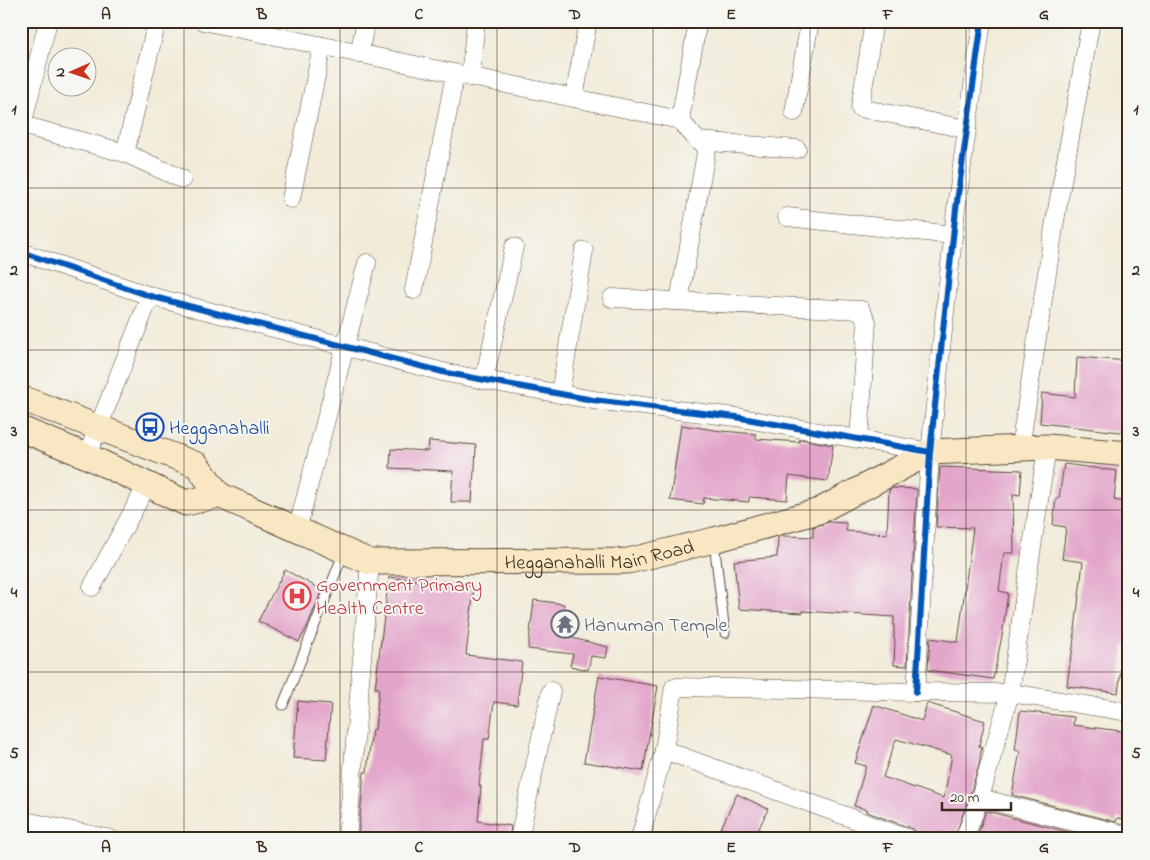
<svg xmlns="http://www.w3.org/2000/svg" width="1150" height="860" font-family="'Indie Flower',sans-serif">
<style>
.building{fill:#e3a6cb;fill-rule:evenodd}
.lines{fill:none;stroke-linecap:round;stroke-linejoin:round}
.service-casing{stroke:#56473a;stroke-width:11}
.minor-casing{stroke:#56473a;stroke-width:19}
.secondary-casing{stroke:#56473a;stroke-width:27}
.service{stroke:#fff;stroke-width:9}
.minor{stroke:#fff;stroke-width:18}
.secondary{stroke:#f9e7c3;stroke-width:25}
.cycleway-casing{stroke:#f6f6f2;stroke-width:9}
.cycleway{stroke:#0057b8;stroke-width:6}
.grid{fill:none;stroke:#3b2a1e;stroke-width:1;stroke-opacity:0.55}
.labels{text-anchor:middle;stroke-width:4;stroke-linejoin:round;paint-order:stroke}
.transit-label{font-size:20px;fill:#164399;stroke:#f6f6f2;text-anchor:start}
.street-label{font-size:20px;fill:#3b2a1e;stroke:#f6f6f2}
.health-label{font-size:20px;fill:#be3a42;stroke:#f6f6f2;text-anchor:start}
.worship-label{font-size:20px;fill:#5b616d;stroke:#f6f6f2;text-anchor:start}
.neatline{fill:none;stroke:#3b2a1e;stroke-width:2}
.grid-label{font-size:16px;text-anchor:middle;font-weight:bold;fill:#3b2a1e}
</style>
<rect width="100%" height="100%" fill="#f6f6f2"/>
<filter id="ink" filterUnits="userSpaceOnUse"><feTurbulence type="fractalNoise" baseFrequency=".02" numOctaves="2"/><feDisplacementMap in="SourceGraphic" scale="10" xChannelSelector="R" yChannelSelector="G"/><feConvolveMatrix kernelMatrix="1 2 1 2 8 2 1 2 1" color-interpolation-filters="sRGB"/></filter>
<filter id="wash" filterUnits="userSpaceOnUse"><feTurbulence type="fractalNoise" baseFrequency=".0096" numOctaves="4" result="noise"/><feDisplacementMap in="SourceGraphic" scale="20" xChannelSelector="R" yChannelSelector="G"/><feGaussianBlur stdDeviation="1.12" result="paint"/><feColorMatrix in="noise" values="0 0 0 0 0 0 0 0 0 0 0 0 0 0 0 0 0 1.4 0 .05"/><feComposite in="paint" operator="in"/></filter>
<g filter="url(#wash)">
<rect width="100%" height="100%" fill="#f1ebd8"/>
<g id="blocks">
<g class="building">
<polygon points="1077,357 1129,361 1129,433 1040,423 1042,393 1075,397"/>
<polygon points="681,425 722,431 756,434 756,439 799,442 800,439 833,445 828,481 789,476 787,500 749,497 749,502 704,498 703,504 670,500"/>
<polygon points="429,441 476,445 475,471 474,471 472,502 451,502 453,471 390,468 391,449 428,451"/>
<polygon points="1064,464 1117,471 1114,500 1129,503 1129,632 1127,647 1124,646 1118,693 1067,686 1071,655 1072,655 1083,562 1062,559 1066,527 1053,525 1056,498 1059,498"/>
<polygon points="940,467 1022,470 1020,495 1013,494 1014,553 1004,553 999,591 1008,593 1002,636 993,679 928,670 930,638 958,642 973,528 936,527"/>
<polygon points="893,488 917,489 907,666 894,665 895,639 894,639 894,617 803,611 803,613 739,609 734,561 777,557 778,537 784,536 813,537 813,527 829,522 846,523 846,531 887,534 889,490"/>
<polygon points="285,570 322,590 307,627 299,642 258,621"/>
<polygon points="389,577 474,587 466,655 522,662 517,705 494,702 489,739 484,739 479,786 481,786 478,821 511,826 509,839 358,839 364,772 367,772 372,729 375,730 379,688 375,688"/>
<polygon points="534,600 564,604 560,635 608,647 606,658 591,656 588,670 570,666 573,654 528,649"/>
<polygon points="599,676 658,686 643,771 584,762"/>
<polygon points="298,701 331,704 326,760 293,758"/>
<path d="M927 703 985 721 979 746 982 747 979 764 970 795 954 839H919L917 833 913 829 867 812 868 810 854 806 866 766 855 763 874 705 922 721ZM896 739 952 755 944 798 883 777Z"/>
<polygon points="1020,711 1074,717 1073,725 1129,732 1129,819 1117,818 1116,822 1012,795 1020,751 1015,750"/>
<polygon points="737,794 768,809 754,839 716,839"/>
<polygon points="986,811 1097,839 976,839"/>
</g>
</g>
</g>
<g filter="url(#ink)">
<use href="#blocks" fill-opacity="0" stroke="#56473a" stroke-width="1"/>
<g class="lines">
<g class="service-casing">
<g id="service">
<polyline points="714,542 725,633"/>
<polyline points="283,705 344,552"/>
</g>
</g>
<g class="minor-casing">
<g id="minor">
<polyline points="48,21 22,125 125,153 157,21"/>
<polyline points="203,21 680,120 698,141 797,149"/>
<polyline points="874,21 860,108 967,129"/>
<polyline points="359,54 366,21"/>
<polyline points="470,77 476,21"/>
<polyline points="574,98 588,21"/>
<polyline points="794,112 810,21"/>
<polyline points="680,120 698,21"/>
<polyline points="125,153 182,179"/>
<polyline points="291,199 322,46"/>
<polyline points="787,217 953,235"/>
<polyline points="21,252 150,296 447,373 593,400 736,417 930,452"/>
<polyline points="414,290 455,74"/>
<polyline points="612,298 861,310 867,322 859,439"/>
<polyline points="679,301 708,142"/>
<polyline points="484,380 514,247"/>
<polyline points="560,394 584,251"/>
<polyline points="1020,448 1055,221 1091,21"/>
<polyline points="87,456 150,296"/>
<polyline points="297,530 367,263"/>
<polyline points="92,587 147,485"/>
<polyline points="916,692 930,452 956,209 982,21"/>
<polyline points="664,750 909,839"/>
<polyline points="980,798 1129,836"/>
<polyline points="21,820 111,839"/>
<polyline points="347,839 370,562"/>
<polyline points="519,839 551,691"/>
<polyline points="640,839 664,750 674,687 792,689 916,692 1010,693 1129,712"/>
<polyline points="964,839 980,798 1010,693 1047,447"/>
</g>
</g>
<g class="secondary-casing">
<g id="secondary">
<polyline points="21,398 197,465 219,495"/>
<path id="s1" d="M21 429 87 456 186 503 219 495 370 562 628 561 714 540 819 511 930 452 1047 447 1129 454"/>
</g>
</g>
<use href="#service" class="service"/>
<use href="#minor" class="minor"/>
<use href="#secondary" class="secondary"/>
<g class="cycleway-casing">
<g id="cycleway">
<polyline points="21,252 150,296 447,373 593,400 736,417 930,452"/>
<polyline points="916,692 930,452 956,209 982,21"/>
</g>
</g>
<use href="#cycleway" class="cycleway"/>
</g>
</g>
<path class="grid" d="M184 21V839M340 21V839M497 21V839M653 21V839M810 21V839M966 21V839M21 188H1129M21 350H1129M21 510H1129M21 672H1129"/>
<defs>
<g id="bus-ring" transform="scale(1.4375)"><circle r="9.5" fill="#f6f6f2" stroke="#1a4fb4" stroke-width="1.5"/><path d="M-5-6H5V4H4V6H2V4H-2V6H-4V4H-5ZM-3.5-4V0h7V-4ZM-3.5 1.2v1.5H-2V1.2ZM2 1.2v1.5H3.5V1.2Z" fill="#1a4fb4"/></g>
<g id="hospital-ring" transform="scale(1.4375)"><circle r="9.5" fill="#f6f6f2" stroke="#e0444e" stroke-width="1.5"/><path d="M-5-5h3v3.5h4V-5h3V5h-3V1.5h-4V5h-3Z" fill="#e0444e"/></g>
<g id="temple-ring" transform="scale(1.4375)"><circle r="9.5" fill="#f6f6f2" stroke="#6b7280" stroke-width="1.5"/><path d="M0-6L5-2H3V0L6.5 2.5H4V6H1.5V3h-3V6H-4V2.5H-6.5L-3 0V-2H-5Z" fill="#6b7280"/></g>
</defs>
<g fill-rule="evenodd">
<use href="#bus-ring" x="150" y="427"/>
<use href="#hospital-ring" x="297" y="596"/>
<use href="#temple-ring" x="565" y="624"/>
</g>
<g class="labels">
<g class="transit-label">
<text x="169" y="434">Hegganahalli</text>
</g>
<g class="street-label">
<text dy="7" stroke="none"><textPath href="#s1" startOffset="610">Hegganahalli Main Road</textPath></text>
</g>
<g class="health-label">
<text x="316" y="591">Government Primary<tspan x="316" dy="23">Health Centre</tspan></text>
</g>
<g class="worship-label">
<text x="584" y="631">Hanuman Temple</text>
</g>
</g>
<rect width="1150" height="860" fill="none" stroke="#f6f6f2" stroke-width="55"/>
<g transform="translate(72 72) rotate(268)"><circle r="24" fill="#f6f6f2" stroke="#aba49d"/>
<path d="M0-4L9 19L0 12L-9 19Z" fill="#c8321e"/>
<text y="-8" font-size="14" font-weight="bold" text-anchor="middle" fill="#3b2a1e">N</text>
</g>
<path d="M942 802v8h69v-8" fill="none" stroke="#3b2a1e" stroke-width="2.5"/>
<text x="950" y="802" font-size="15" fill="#3b2a1e" stroke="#f6f6f2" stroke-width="4" paint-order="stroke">20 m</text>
<rect x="28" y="28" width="1094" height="804" class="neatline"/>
<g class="grid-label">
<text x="106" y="19">A</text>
<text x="262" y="19">B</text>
<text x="419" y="19">C</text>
<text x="575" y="19">D</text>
<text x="731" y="19">E</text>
<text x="888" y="19">F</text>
<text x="1044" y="19">G</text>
<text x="14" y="114">1</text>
<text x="1136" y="114">1</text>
<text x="14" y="275">2</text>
<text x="1136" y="275">2</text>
<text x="14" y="436">3</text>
<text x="1136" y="436">3</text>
<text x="14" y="597">4</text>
<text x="1136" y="597">4</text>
<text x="14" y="758">5</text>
<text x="1136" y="758">5</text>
<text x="106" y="852">A</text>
<text x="262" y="852">B</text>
<text x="419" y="852">C</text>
<text x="575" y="852">D</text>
<text x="731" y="852">E</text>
<text x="888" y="852">F</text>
<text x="1044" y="852">G</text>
</g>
</svg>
